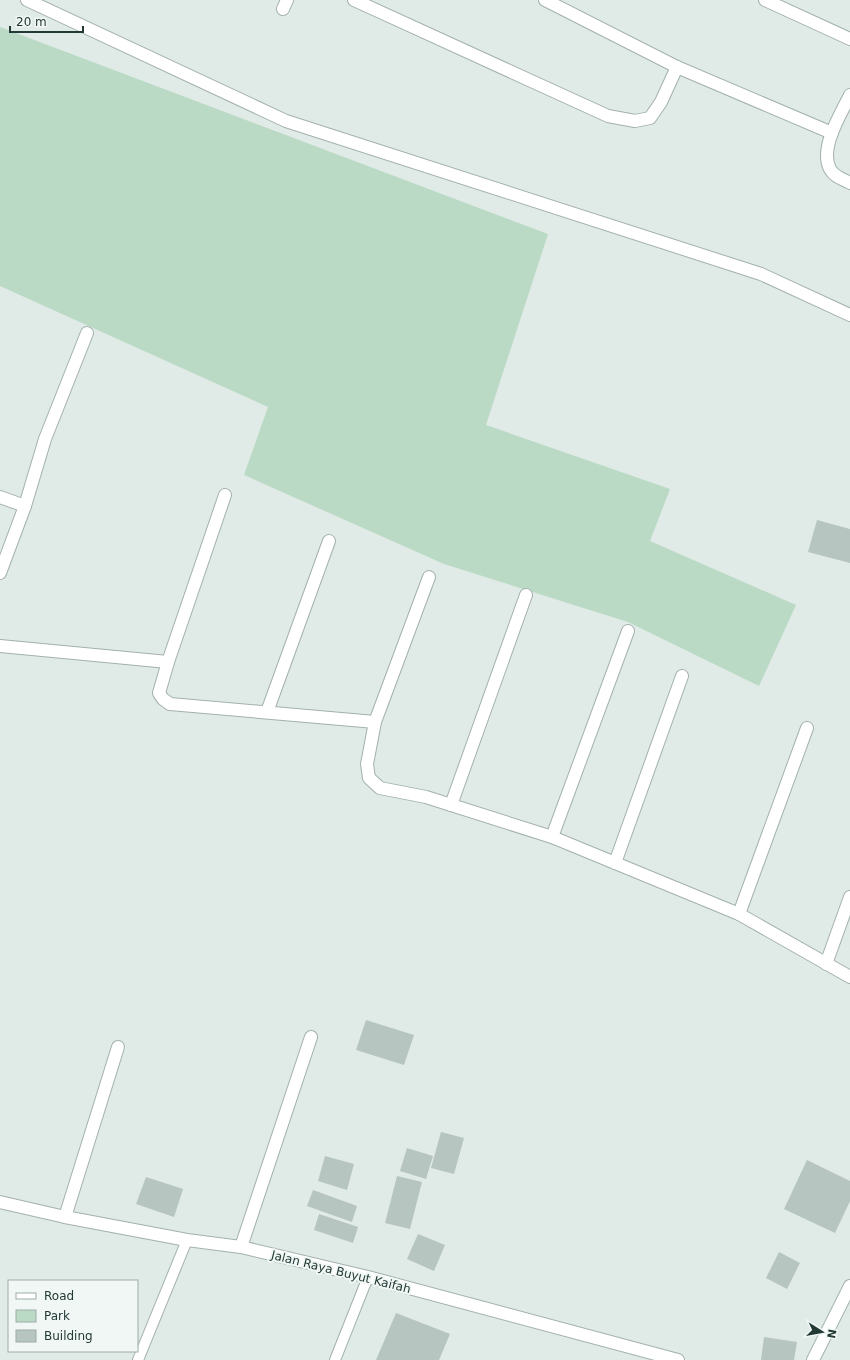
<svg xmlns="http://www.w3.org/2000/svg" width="850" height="1360" font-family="'DejaVu Sans',sans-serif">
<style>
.green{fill:#badac5}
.building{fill:#b6c5bf}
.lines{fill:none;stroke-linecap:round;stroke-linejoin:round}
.service-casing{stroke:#a3b1ad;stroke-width:12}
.minor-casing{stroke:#a3b1ad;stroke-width:14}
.tertiary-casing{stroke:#a3b1ad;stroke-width:14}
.service{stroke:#fff;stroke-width:10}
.minor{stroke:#fff;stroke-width:12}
.tertiary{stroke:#fff;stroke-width:12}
.labels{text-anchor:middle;stroke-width:4;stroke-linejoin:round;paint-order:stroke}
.street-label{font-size:12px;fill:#223935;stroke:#f0f7f4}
</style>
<rect width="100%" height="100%" fill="#e0eae6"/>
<polygon class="green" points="0,27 548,234 486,425 670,489 650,541 796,605 759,686 628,622 444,564 244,475 268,407 0,286"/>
<g class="building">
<polygon points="817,520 850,529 850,563 808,552"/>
<polygon points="366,1020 414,1035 404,1065 356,1050"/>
<polygon points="441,1132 464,1138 454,1174 431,1168"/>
<polygon points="407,1148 433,1156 426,1179 400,1171"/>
<polygon points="325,1156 354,1164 347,1190 318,1181"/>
<polygon points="807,1160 850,1181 850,1201 835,1233 784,1209"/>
<polygon points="397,1176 422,1182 410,1229 385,1223"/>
<polygon points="146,1177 183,1189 174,1217 136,1204"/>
<polygon points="313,1190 357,1206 352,1222 307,1206"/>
<polygon points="319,1214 358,1227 353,1243 314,1230"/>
<polygon points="418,1234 445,1245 434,1271 407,1259"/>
<polygon points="779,1252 800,1263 787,1289 766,1278"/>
<polygon points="396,1313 450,1334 439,1360 376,1360"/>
<polygon points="764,1337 797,1342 794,1360 761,1360"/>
</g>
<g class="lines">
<g class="service-casing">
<g id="service">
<polyline points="138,1360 187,1240"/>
<polyline points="335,1360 368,1277"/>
</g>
</g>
<g class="minor-casing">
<g id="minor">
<polyline points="27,0 286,121 761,274 850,315"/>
<polyline points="354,0 608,116 635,121 650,118 661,102 677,67"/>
<polyline points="545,0 677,67 832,133"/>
<polyline points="765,0 850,39"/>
<polyline points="283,9 287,0"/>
<path d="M850 95C841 114 819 148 830 169 834 177 843 179 850 183"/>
<polyline points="225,495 168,662 159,693 163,699 170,704 375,722 367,764 369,778 380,788 426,797 552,837 739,914 850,977"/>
<polyline points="0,497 25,506"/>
<polyline points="0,573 25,506 45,439 87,333"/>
<polyline points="0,646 168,662"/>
<polyline points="267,712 329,541"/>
<polyline points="375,722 429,577"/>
<polyline points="451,805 526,595"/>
<polyline points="552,837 628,631"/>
<polyline points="615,863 682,676"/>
<polyline points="739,914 807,728"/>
<polyline points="826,964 850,897"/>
<polyline points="65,1217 118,1047"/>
<polyline points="241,1247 311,1037"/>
<polyline points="813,1360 850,1286"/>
</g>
</g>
<g class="tertiary-casing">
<polyline id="tertiary" points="0,1202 65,1217 187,1240 241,1247 368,1277 678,1360"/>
</g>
<use href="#service" class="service"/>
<use href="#minor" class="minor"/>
<use href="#tertiary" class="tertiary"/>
</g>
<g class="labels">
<g class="street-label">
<text transform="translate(341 1272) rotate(14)" y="4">Jalan Raya Buyut Kaifah</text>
</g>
</g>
<rect x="8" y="1280" width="130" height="72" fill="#f0f7f4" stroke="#9eaba8"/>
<rect x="16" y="1293" width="20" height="6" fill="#ffffff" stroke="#9eaba8"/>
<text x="44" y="1300" font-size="12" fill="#223935">Road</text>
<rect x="16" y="1310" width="20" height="12" fill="#badac5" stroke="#9eaba8"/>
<text x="44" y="1320" font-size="12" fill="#223935">Park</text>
<rect x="16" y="1330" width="20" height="12" fill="#b6c5bf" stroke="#9eaba8"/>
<text x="44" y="1340" font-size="12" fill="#223935">Building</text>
<g transform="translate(822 1332) rotate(101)" stroke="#f0f7f4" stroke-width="3" paint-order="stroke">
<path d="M0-3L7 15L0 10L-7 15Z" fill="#223935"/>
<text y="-6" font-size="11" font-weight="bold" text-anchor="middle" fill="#223935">N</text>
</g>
<path d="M10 26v6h73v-6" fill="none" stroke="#223935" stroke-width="2"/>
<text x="16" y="26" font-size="12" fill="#223935" stroke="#f0f7f4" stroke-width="3" paint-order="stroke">20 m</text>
</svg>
